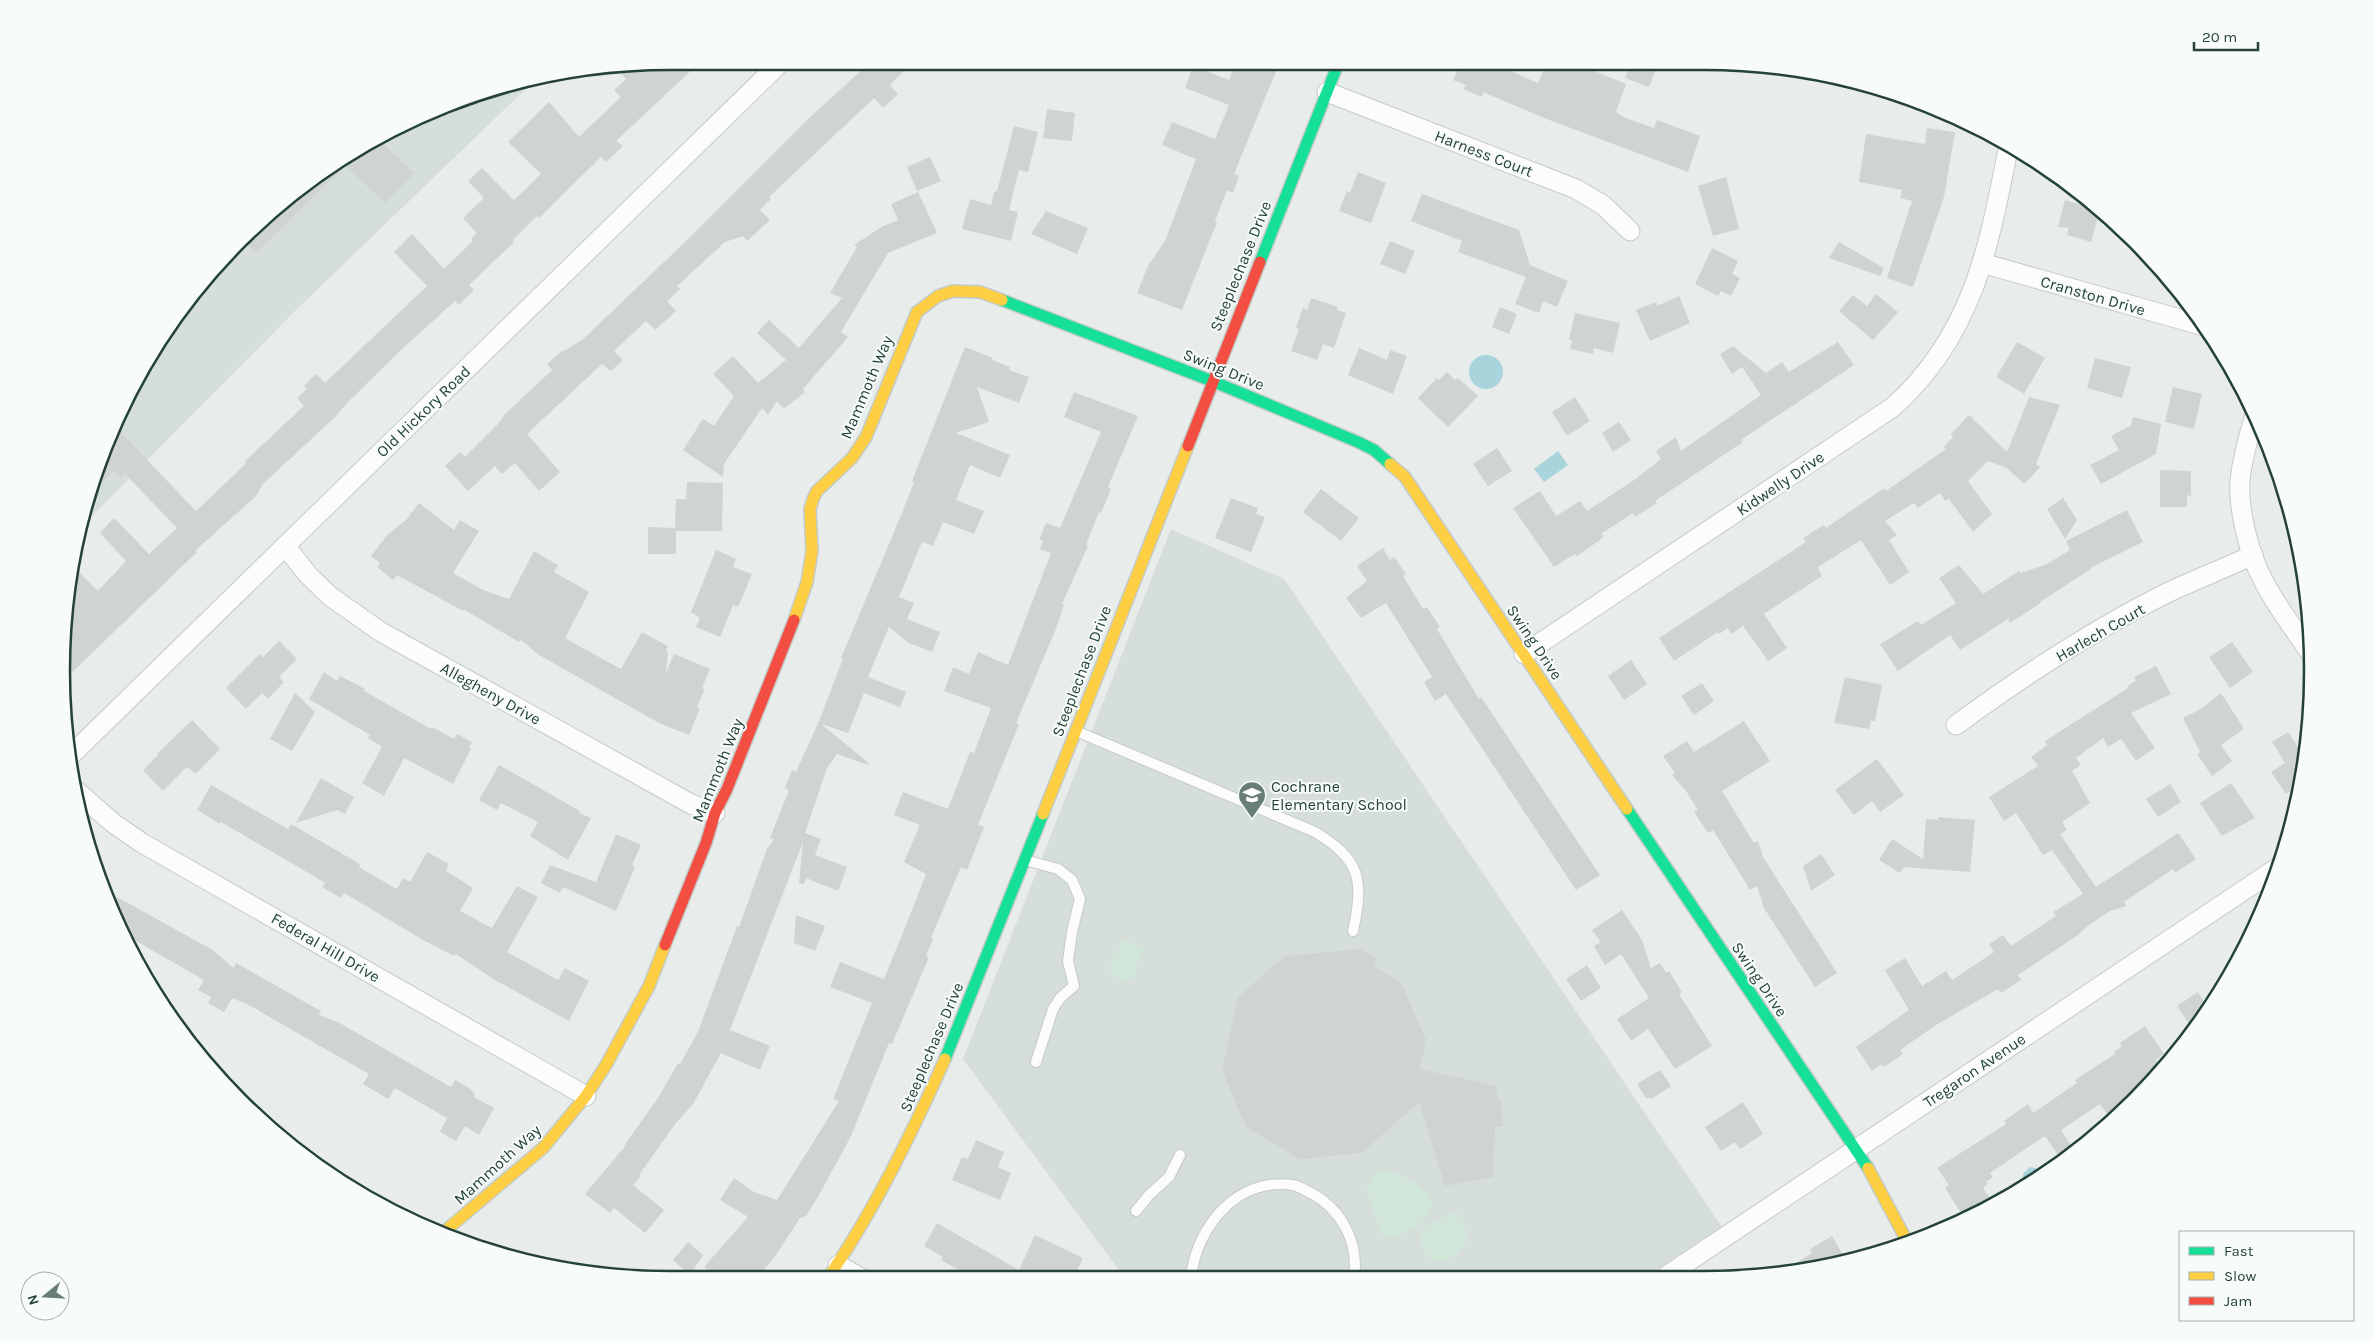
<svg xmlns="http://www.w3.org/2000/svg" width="2374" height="1341" font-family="Karla,sans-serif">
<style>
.built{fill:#d6dedb}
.green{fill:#d1e6d8}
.water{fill:#a9d4db}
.building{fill:#cfd4d2}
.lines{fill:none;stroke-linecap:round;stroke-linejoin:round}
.lane-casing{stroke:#c5cac8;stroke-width:12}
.street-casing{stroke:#c5cac8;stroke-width:21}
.fast-casing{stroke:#c3cbc8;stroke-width:14}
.slow-casing{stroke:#c3cbc8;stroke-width:14}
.jam-casing{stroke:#c3cbc8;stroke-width:14}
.lane{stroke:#fcfcfc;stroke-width:10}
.street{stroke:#fcfcfc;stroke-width:19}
.fast{stroke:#16e098;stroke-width:11}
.slow{stroke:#ffcf43;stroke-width:11}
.jam{stroke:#f24e42;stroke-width:11}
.labels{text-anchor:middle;stroke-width:4;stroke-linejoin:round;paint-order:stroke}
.street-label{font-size:16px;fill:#24423a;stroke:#f7fbf9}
.poi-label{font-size:16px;fill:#24423a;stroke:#f7fbf9;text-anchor:start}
.rim{fill:none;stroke:#24423a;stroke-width:2.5}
</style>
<rect width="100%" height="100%" fill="#e8edeb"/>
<g class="built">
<polygon points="535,80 296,310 79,529 82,513 124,401 164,332 239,240 300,187 401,124 475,93"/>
<polygon points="1171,529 1284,579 1722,1227 1650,1275 1124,1277 963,1059"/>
</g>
<g class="green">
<path d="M1122 939 1144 948 1139 961H1137C1139 970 1136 978 1127 981L1112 976 1110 965 1115 954H1121L1117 952Z"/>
<path d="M1382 1171C1403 1171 1425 1187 1433 1205 1428 1222 1399 1240 1382 1237L1366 1188 1372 1177Z"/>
<path d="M1458 1211 1462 1218 1468 1241C1456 1258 1448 1264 1428 1258L1422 1249 1420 1231C1428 1225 1448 1214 1458 1211Z"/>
</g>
<g class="water">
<circle cx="1486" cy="372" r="17"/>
<polygon points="1558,451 1568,465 1544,482 1534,469"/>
<polygon points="2030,1167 2048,1172 2031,1182 2027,1182 2023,1177 2023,1174"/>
</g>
<g class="building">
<polygon points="1492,63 1538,83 1546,63 1589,63 1587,68 1626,84 1616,112 1623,117 1654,128 1657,120 1700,136 1688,172 1544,118 1483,92 1482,97 1463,89 1466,85 1453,80 1461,64"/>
<polygon points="1631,63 1658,63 1649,87 1625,78"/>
<polygon points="1235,64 1279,64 1234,174 1239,176 1233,193 1227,190 1215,221 1217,222 1182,310 1137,293 1148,266 1165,241 1196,159 1162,145 1172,122 1215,139 1229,105 1185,88 1193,66 1229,80"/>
<polygon points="910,65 890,85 898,94 883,108 874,98 769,197 771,199 760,210 770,220 747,241 743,236 725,242 677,286 680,289 667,301 676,311 655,330 646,321 614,351 623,360 611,371 602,364 527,434 560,472 539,491 515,463 502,474 495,466 468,491 445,466 460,452 465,457 497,425 506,413 552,370 547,364 563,350 564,351 582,340 683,244 807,120 866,66"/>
<polygon points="614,66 696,66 616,141 623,146 606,162 601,157 539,218 537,216 513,240 514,242 469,285 474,290 459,305 455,301 402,349 346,404 336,416 263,484 256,496 196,550 197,552 63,681 66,591 72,565 98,591 126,561 100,533 114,518 149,554 177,528 125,474 121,478 114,471 88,496 115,426 196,511 234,475 246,463 245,461 304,406 297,398 307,389 304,386 316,374 325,383 427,286 394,252 412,234 444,269 473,241 471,239 477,233 463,218 484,198 468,181 482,168 514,200 541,174 508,142 549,102 579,137 621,97 614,90 626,79"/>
<polygon points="1047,109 1075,113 1072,141 1043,138"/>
<polygon points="1014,126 1038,132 1028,172 1019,170 1009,210 1018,212 1011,241 962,229 970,199 991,205 994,192 997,191"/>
<polygon points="1927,128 1955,132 1944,197 1913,287 1887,278 1912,201 1900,198 1902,190 1859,182 1866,134 1925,144"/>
<polygon points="378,139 414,173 385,203 341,161"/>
<polygon points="930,157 941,181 917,191 907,167"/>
<polygon points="338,163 342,169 256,253 241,238 300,187"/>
<polygon points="1358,172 1386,183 1371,223 1339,211 1347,191 1350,193"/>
<polygon points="1726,177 1739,229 1713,236 1698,186"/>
<polygon points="918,192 937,233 888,253 841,332 848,337 803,389 805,392 784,409 777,401 768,415 762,408 724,464 723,477 683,450 703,419 714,426 734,396 713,374 733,356 758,383 786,360 757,333 769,320 799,348 842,298 830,293 857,247 854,245 883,226 898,220 891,204"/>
<polygon points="1422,194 1519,230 1530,265 1568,281 1557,307 1543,301 1539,313 1515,304 1526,277 1458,252 1462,241 1411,221"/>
<polygon points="2065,200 2100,210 2091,242 2067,235 2069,228 2058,227"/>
<polygon points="1046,211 1088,228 1077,254 1031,234"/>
<polygon points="1390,241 1415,251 1405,274 1380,264"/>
<polygon points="1839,242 1884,268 1880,276 1829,258"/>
<polygon points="1712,248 1738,261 1732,274 1740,278 1731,296 1721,291 1718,296 1695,284"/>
<polygon points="1876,294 1898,312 1873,340 1839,311 1853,295 1867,306"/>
<polygon points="1679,296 1690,323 1650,341 1636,310 1656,302 1657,306"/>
<polygon points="1311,298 1338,307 1337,310 1346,313 1334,348 1323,344 1317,360 1291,351 1299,329 1296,328 1303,308 1307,310"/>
<polygon points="1500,307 1517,314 1509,334 1492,327"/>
<polygon points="1575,313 1620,323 1613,353 1594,348 1593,354 1570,349 1572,340 1569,340"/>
<polygon points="1838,342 1854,365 1741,440 1743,442 1655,501 1657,503 1635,517 1633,513 1601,534 1603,536 1600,540 1577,556 1575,554 1554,567 1513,508 1540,491 1556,516 1580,501 1587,511 1637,478 1661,459 1656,451 1676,437 1681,451 1761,395 1742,367 1732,374 1720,354 1733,346 1766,373 1782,362 1789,372"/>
<polygon points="2017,342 2045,358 2024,394 1996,377"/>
<polygon points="965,347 993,358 992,360 1010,367 1009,370 1029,377 1019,403 977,387 989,422 956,433 1010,455 1000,478 970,465 956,500 984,511 974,534 943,522 933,546 922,542 899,597 914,603 907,619 940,632 932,652 909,643 889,627 868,677 906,692 900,707 864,693 848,733 821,724 869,763 868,765 837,754 827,768 805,833 821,839 815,855 847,867 838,891 806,878 804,884 799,883 803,842 730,1030 770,1046 760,1070 721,1053 693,1104 676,1123 639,1175 641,1176 633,1185 664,1210 645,1233 614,1208 610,1213 585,1194 626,1145 625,1144 658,1098 678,1063 680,1064 698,1032 737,926 739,927 767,849 774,839 770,838 789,790 785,788 792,770 796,772 819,721 843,659 841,658 902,513 914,482 912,481"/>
<polygon points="1359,348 1387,360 1390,350 1407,356 1393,394 1348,375"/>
<polygon points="2095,358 2131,367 2122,398 2087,388"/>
<polygon points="1447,372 1455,380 1458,378 1478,396 1448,427 1418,398 1437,378 1439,380"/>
<polygon points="2173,387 2202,394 2194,429 2165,422"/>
<polygon points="1074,392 1138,416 1108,487 1111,489 1101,513 1099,512 1086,545 1088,546 1062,604 1064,605 1055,631 1016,723 1019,724 978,825 984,827 967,870 961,867 931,938 933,939 926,956 929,957 892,1044 889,1043 851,1136 819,1195 806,1216 800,1218 774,1258 760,1274 756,1272 752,1278 717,1278 704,1267 748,1217 720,1200 734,1178 754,1192 777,1200 839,1101 833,1099 872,1003 830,987 840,962 884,979 904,930 926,874 904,862 920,825 894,815 903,792 948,809 970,752 974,753 991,708 944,691 953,667 969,674 978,652 1008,665 1051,553 1040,549 1043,541 1039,540 1046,523 1060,528 1101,432 1064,417"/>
<polygon points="1575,397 1590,421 1567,436 1552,412"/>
<polygon points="2029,397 2060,405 2036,464 2040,467 2032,476 2034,478 2031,477 2024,484 2007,468 1988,461 1968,481 1992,514 1973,532 1949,499 1945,501 1940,493 1918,508 1914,503 1885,521 1897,535 1889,540 1909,572 1890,585 1861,540 1818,567 1822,576 1764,614 1787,648 1768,661 1743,626 1731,634 1728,628 1719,634 1718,632 1674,661 1659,638 1806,542 1803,538 1811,533 1824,525 1826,528 1884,488 1886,491 1946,449 1943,447 1953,437 1951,434 1969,415 2007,452"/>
<polygon points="2133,417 2161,424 2156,454 2101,484 2090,465 2119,450 2111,436 2131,425"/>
<polygon points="1619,422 1631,440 1613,452 1602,433"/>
<polygon points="1497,448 1512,471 1488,486 1473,464"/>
<polygon points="2160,470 2191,471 2191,496 2187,495 2187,507 2160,507"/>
<polygon points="687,482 723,483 722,531 676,531 676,554 648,554 648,527 675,528 676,499 686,499"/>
<polygon points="1321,489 1359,518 1341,541 1303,512"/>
<polygon points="1231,498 1258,508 1256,514 1265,517 1251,552 1215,538"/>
<polygon points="2063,498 2077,520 2065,539 2047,509"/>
<polygon points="419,503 454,530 460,520 479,531 453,573 483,590 509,599 534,551 558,565 554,572 589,592 565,638 590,652 621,669 642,632 668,646 666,650 668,651 666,673 674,654 710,669 702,688 705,689 697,707 700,708 689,735 659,723 539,655 521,640 519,642 463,609 463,611 397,575 393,580 377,567 380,563 371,556 388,534 406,520"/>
<polygon points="2127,510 2143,542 2090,568 2091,569 2040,602 2041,603 2010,623 2008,619 1960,650 1950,635 1898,671 1880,644 1918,621 1921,625 1956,603 1939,578 1959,565 1983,594 2019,571 2021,573 2047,564 2070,550 2066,541"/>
<polygon points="1383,548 1390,560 1394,557 1406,574 1403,576 1423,609 1427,607 1440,627 1437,629 1479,699 1481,697 1600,875 1576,890 1446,694 1435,701 1424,682 1432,677 1386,603 1361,618 1346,598 1367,581 1357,566"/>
<polygon points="716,550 736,559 733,567 752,574 738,607 733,605 720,637 696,627 700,618 691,612"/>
<polygon points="279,641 297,659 279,677 284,682 268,699 262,693 246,709 226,688 260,654 263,657"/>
<polygon points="2232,642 2253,672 2230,688 2209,657"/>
<polygon points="1631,660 1647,684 1624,700 1608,676"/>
<polygon points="2156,666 2171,694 2131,713 2155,748 2136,761 2121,739 2108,747 2103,738 2076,758 2081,765 2072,771 2090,803 2062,822 2067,830 2060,834 2096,887 2178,833 2196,859 2175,873 2173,869 2124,902 2126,906 2110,911 2086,927 2078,935 2018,975 2021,980 2001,993 1998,989 1936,1025 1900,1050 1903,1054 1884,1067 1882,1064 1872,1071 1856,1047 1909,1010 1885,970 1905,958 1922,986 1946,971 1952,980 1994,952 1989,944 2003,935 2011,946 2056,916 2053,912 2083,894 2052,850 2043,855 2016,813 2004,821 1989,797 2038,766 2031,757 2047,745 2045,741 2128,688 2127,686 2136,681 2134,677"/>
<polygon points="324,672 337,681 340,676 365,689 364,691 431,729 432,727 454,739 457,734 472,742 469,748 471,749 453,784 404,758 384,796 362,783 382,747 368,738 370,735 309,699"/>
<polygon points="1845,677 1882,685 1875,721 1871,721 1869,729 1834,723"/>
<polygon points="1702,683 1714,701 1694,715 1681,696"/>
<polygon points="295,693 315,712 292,751 270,739"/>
<polygon points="2221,693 2244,729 2221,745 2232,761 2212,776 2197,754 2200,752 2183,718 2201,709"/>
<polygon points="192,720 220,749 196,774 187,767 163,791 143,770 158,755 157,754"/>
<polygon points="1744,721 1770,761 1722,791 1754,843 1758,841 1763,857 1837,973 1815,987 1764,908 1757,886 1750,890 1713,830 1708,833 1694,812 1698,810 1686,791 1672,775 1675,773 1663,756 1687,741 1694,752"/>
<polygon points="2288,732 2301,752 2308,748 2308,750 2299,786 2286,794 2271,772 2285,763 2272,742"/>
<polygon points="1877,759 1904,795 1880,812 1872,801 1854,815 1835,790"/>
<polygon points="499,765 580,811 579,813 591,818 568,860 530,836 538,822 501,803 497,810 479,800"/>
<polygon points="321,778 354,797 345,814 337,810 296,823"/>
<polygon points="2231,783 2255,818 2222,836 2200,803"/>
<polygon points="2170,784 2181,802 2158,817 2146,799"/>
<polygon points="211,785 288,829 291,824 353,860 360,864 359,867 362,869 397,889 403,878 410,882 427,852 449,864 446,871 473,888 460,911 492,928 517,886 538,897 507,952 558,980 565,968 589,981 569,1021 495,980 456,954 454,956 425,941 344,893 341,898 322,887 325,883 305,871 221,822 220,824 197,810"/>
<polygon points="1938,817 1975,820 1970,872 1904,867 1900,873 1879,860 1892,839 1923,859 1926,819 1938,820"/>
<polygon points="616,834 641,845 632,865 635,867 616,911 563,887 560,893 541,883 550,865 596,882"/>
<polygon points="1821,854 1835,875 1811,891 1803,866"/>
<polygon points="117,897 211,949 234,968 236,963 321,1011 319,1015 338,1022 451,1087 455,1080 469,1088 475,1094 474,1097 494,1108 479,1135 465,1126 456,1141 440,1132 447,1118 395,1088 388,1099 363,1084 369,1074 247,1004 232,998 224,1012 208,1003 211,997 198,990 204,980 122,933 110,909"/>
<polygon points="1622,910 1642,940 1651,968 1660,963 1666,973 1669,971 1682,992 1679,994 1712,1046 1675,1069 1648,1029 1631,1041 1617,1019 1649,998 1621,954 1605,965 1594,946 1601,942 1592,930"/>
<polygon points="796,915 825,926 815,951 794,943"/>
<polygon points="1361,949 1377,959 1373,966 1401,982 1426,1040 1420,1069 1496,1086 1498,1099 1501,1099 1503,1127 1495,1127 1493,1177 1445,1186 1419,1102 1362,1153 1300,1159 1246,1127 1222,1070 1238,997 1285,956"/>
<polygon points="1587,965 1601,988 1581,1001 1566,979"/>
<polygon points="2198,992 2207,1007 2191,1027 2177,1006"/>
<polygon points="2145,1026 2164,1054 2156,1060 2161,1066 2134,1101 2111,1120 2100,1104 2061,1130 2074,1150 2062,1161 2045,1136 2024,1150 1990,1173 1993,1177 1986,1182 1988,1184 1983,1188 1992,1202 1963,1216 1945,1188 1949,1185 1937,1168 2006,1124 2004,1121 2028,1104 2033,1113 2077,1083 2075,1080 2115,1054 2114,1052 2122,1046 2120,1043"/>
<polygon points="1660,1070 1671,1086 1653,1098 1646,1098 1637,1084"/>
<polygon points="1743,1102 1763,1134 1740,1149 1735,1142 1721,1151 1705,1127"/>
<polygon points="976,1140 1004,1152 998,1167 1011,1173 1000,1200 952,1180 962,1157 968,1159"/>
<polygon points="937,1223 1019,1270 1035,1235 1083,1258 1074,1277 971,1277 941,1260 943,1257 924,1246"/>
<polygon points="1832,1236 1846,1260 1784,1274 1783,1271 1812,1253 1810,1249"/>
<polygon points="688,1242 703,1255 690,1275 673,1260"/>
</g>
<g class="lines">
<g class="lane-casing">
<g id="lane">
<path d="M1076 731 1315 832C1361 860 1364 880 1353 931"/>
<polyline points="1025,860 1058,869 1072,880 1080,899 1072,932 1068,961 1074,986 1060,998 1053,1009 1036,1062"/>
<polyline points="1136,1211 1150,1194 1169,1177 1180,1155"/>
<path d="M1191 1277C1197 1226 1237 1177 1293 1185 1299 1186 1306 1191 1311 1193 1341 1209 1359 1242 1354 1276"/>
</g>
</g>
<g class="street-casing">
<g id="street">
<polyline points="1327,92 1576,189 1603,205 1630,231"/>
<polyline points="1982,263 2204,326"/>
<path d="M2255 414C2249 436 2242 458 2240 481 2238 509 2249 554 2263 580 2276 606 2295 630 2311 654"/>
<polyline points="285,546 309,576 331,597 381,632 691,804 715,813"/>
<path d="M1524 654 1893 407C1974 334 1989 246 2009 144"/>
<path d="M1956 725C2023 676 2094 629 2169 592 2197 579 2225 568 2253 555"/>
<polyline points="69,757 777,66"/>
<polyline points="73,788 113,823 142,843 586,1096"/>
<polyline points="838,1265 861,1278"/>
<polyline points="1668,1275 2280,866"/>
</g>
</g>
<g class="fast-casing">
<g id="fast">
<polyline points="1260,262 1338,64"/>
<polyline points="1002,300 1212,381 1358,442 1374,450 1390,464"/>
<polyline points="1627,809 1868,1168"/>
<polyline points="945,1059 1043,814"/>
</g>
</g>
<g class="slow-casing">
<g id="slow">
<polyline points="1390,464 1405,477 1627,809"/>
<polyline points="794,620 807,582 812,551 810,509 813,499 817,491 852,458 866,437 917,312 938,296 953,291 980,292 1002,300"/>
<polyline points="1043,814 1188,446"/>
<polyline points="1868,1168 1908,1243"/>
<polyline points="445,1231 543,1148 586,1096 606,1065 649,986 665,945"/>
<path d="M828 1278C875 1209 911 1135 945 1059"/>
</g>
</g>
<g class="jam-casing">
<g id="jam">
<polyline points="1188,446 1260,262"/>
<polyline points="665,945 706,843 715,813 727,789 794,620"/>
</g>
</g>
<use href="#lane" class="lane"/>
<use href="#street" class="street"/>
<use href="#fast" class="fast"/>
<use href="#slow" class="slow"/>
<use href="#jam" class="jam"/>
</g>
<defs>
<g id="school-pin" transform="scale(1.4375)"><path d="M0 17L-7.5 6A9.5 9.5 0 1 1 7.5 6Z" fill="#697e78" stroke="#f7fbf9"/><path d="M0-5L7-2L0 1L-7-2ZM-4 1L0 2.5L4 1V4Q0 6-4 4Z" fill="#fff"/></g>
</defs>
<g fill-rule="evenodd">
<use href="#school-pin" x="1252" y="795"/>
</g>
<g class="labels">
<g class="street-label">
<text transform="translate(1484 153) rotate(21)" y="6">Harness Court</text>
<text transform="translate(1240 266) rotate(-68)" y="6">Steeplechase Drive</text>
<text transform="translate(2093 295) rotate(16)" y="6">Cranston Drive</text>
<text transform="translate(1224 369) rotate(22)" y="6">Swing Drive</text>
<text transform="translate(866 387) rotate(-67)" y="6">Mammoth Way</text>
<text transform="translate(423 411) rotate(-44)" y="6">Old Hickory Road</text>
<text transform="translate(1780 483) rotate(-34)" y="6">Kidwelly Drive</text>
<text transform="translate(2100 632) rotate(-30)" y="6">Harlech Court</text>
<text transform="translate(1535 642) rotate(56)" y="6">Swing Drive</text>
<text transform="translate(1081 671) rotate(-69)" y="6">Steeplechase Drive</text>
<text transform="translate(491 693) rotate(29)" y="6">Allegheny Drive</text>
<text transform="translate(717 770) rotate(-68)" y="6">Mammoth Way</text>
<text transform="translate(326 947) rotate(30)" y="6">Federal Hill Drive</text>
<text transform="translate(1760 979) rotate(56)" y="6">Swing Drive</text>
<text transform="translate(931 1047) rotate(-67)" y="6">Steeplechase Drive</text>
<text transform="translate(1974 1070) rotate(-34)" y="6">Tregaron Avenue</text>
<text transform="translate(497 1164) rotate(-42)" y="6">Mammoth Way</text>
</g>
<g class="poi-label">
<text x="1271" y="792">Cochrane<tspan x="1271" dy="18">Elementary School</tspan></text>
</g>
</g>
<path d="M0 0H2374V1341H0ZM670 70H1704A600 600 0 0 1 2304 670V671A600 600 0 0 1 1704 1271H670A600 600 0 0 1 70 671V670A600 600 0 0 1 670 70Z" fill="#f7fbf9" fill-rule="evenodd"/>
<path class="rim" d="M670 70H1704A600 600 0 0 1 2304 670V671A600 600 0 0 1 1704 1271H670A600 600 0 0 1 70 671V670A600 600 0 0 1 670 70Z"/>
<rect x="2179" y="1231" width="175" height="90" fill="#f7fbf9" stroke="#a3b1ad"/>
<rect x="2189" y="1247" width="25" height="8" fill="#16e098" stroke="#a3b1ad"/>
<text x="2224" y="1256" font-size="15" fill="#24423a">Fast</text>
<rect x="2189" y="1272" width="25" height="8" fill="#ffcf43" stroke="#a3b1ad"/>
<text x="2224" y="1281" font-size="15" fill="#24423a">Slow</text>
<rect x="2189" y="1297" width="25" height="8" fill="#f24e42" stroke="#a3b1ad"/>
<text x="2224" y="1306" font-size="15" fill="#24423a">Jam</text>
<g transform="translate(45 1296) rotate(252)"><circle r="24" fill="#f7fbf9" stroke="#a3b1ad"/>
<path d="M0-4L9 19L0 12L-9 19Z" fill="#697e78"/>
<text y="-8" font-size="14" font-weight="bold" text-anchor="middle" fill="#24423a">N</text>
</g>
<path d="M2194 42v8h64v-8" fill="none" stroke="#24423a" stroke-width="2.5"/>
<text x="2202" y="42" font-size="15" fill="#24423a" stroke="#f7fbf9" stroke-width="4" paint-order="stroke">20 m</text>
</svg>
